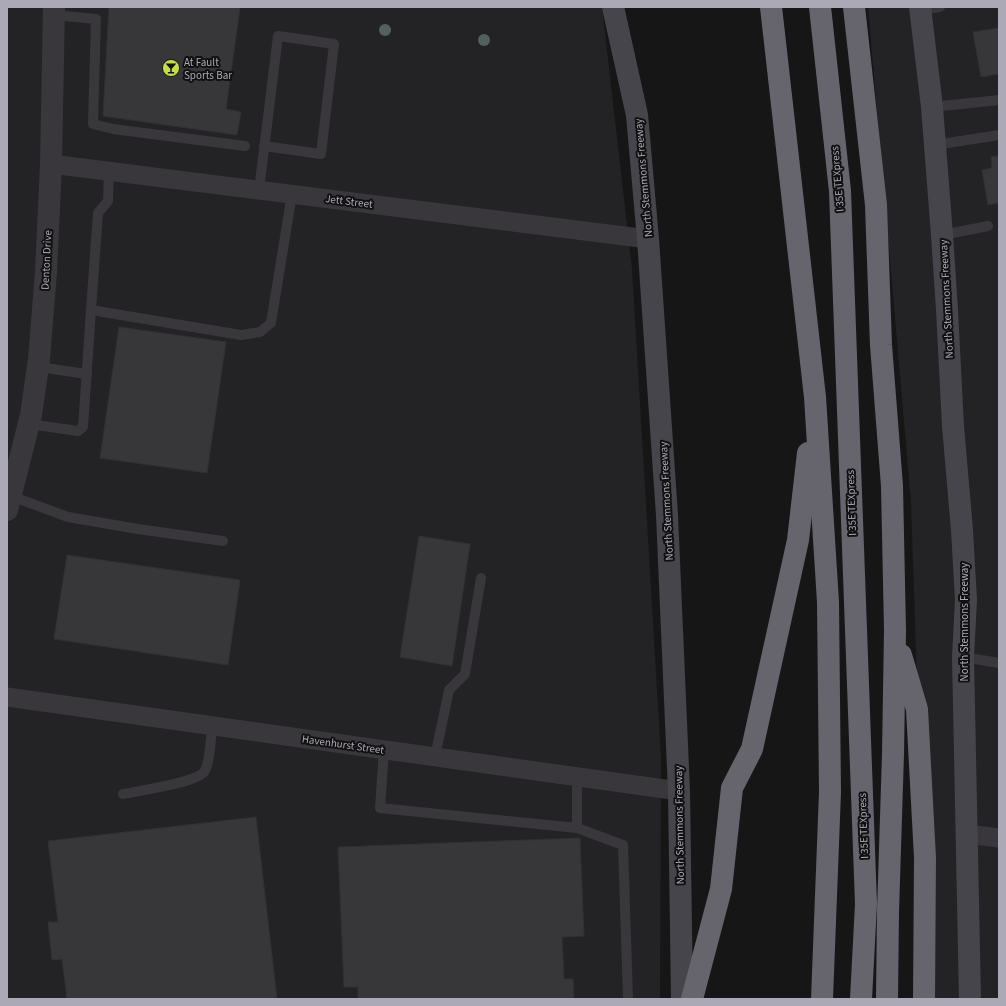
<svg xmlns="http://www.w3.org/2000/svg" width="1006" height="1006" font-family="'Source Sans 3',sans-serif">
<style>
.built{fill:#232224}
.building{fill:#373639;stroke:#323033}
.lines{fill:none;stroke-linecap:round;stroke-linejoin:round}
.service{stroke:#39373c;stroke-width:10}
.minor{stroke:#39373c;stroke-width:19}
.tertiary{stroke:#39373c;stroke-width:22}
.secondary{stroke:#47454c;stroke-width:22}
.motorway{stroke:#66646d;stroke-width:22}
.tree{fill:#52615b}
.labels{text-anchor:middle;stroke-width:4;stroke-linejoin:round;paint-order:stroke}
.poi-label{font-size:11px;fill:#aca9b6;stroke:#121112;text-anchor:start}
.street-label{font-size:11px;fill:#aca9b6;stroke:#121112}
</style>
<rect width="100%" height="100%" fill="#171617"/>
<g class="built">
<polygon points="7,7 602,7 632,269 661,757 660,999 7,999"/>
<polygon points="868,7 999,7 999,999 922,999 923,860 911,502"/>
</g>
<g class="building">
<polygon points="109,7 232,7 240,8 226,109 241,112 237,135 103,116"/>
<polygon points="999,28 999,74 981,77 973,32"/>
<polygon points="999,156 999,210 998,203 988,205 982,170 992,168 991,157"/>
<polygon points="119,327 226,342 207,473 100,458"/>
<polygon points="419,536 470,544 452,666 400,657"/>
<polygon points="67,555 240,580 228,665 54,639"/>
<polygon points="256,817 277,999 67,999 62,959 52,960 48,922 58,922 48,841"/>
<polygon points="580,838 584,936 562,937 564,979 573,979 574,999 358,999 358,987 344,987 338,847"/>
</g>
<g class="lines">
<g class="service">
<polyline points="920,10 940,7"/>
<polyline points="54,15 96,19 93,124 113,129 245,146"/>
<polyline points="932,107 999,100"/>
<polyline points="935,145 999,135"/>
<polyline points="109,171 108,201 98,213 91,310 241,335 260,332 271,323 292,194"/>
<polyline points="259,190 278,36 334,44 321,154 264,146"/>
<polyline points="942,235 988,226"/>
<polyline points="38,367 87,374"/>
<polyline points="29,424 78,431 83,427 91,310"/>
<polyline points="11,496 68,517 138,529 223,541"/>
<polyline points="963,657 999,663"/>
<polyline points="384,750 380,808 577,828"/>
<polyline points="435,757 449,690 465,674 481,578"/>
<polyline points="577,776 577,828 623,845 628,999"/>
<path d="M123 794C138 791 195 783 204 772 210 764 211 737 212 726"/>
</g>
<g class="minor">
<polyline points="51,164 648,239"/>
<polyline points="7,697 679,791"/>
<polyline points="967,834 999,838"/>
</g>
<polyline class="tertiary" points="7,510 31,415 39,359 46,272 51,164 54,7"/>
<g class="secondary">
<polyline points="613,7 637,115 648,239 667,515 679,791 682,999"/>
<polyline points="920,7 932,107 942,235 947,310 953,426 962,530 966,600 963,657 970,999"/>
</g>
<g class="motorway">
<polyline points="771,7 815,397 828,602 830,792 822,999"/>
<polyline points="820,7 840,191 866,904 861,999"/>
<polyline points="854,7 876,205 881,345 892,486 895,630 893,754 888,912 887,999"/>
<polyline points="901,655 917,709 925,858 924,999"/>
<polyline points="692,999 721,889 732,788 752,749 798,540 808,453"/>
</g>
</g>
<g class="tree">
<circle cx="385" cy="30" r="6"/>
<circle cx="484" cy="40" r="6"/>
</g>
<defs>
<g id="bar-disc" transform="scale(0.9)"><circle r="9.5" fill="#c2df46" stroke="#121112"/><path d="M-6-5H6L.8 .8V4.5H3.5V6h-7V4.5H-.8V.8Z" fill="#111"/></g>
</defs>
<g fill-rule="evenodd">
<use href="#bar-disc" x="171" y="68"/>
</g>
<g class="labels">
<g class="poi-label">
<text x="184" y="66">At Fault<tspan x="184" dy="13">Sports Bar</tspan></text>
</g>
<g class="street-label">
<text transform="translate(643 178) rotate(-95)" y="4">North Stemmons Freeway</text>
<text transform="translate(837 179) rotate(-95)" y="4">I 35E TEXpress</text>
<text transform="translate(349 201) rotate(7)" y="4">Jett Street</text>
<text transform="translate(46 260) rotate(-87)" y="4">Denton Drive</text>
<text transform="translate(946 299) rotate(-93)" y="4">North Stemmons Freeway</text>
<text transform="translate(666 501) rotate(-93)" y="4">North Stemmons Freeway</text>
<text transform="translate(851 503) rotate(-92)" y="4">I 35E TEXpress</text>
<text transform="translate(964 622) rotate(-90)" y="4">North Stemmons Freeway</text>
<text transform="translate(343 744) rotate(8)" y="4">Havenhurst Street</text>
<text transform="translate(679 825) rotate(-91)" y="4">North Stemmons Freeway</text>
<text transform="translate(863 826) rotate(-92)" y="4">I 35E TEXpress</text>
</g>
</g>
<rect width="1006" height="1006" fill="none" stroke="#aca9b6" stroke-width="16"/>
</svg>
